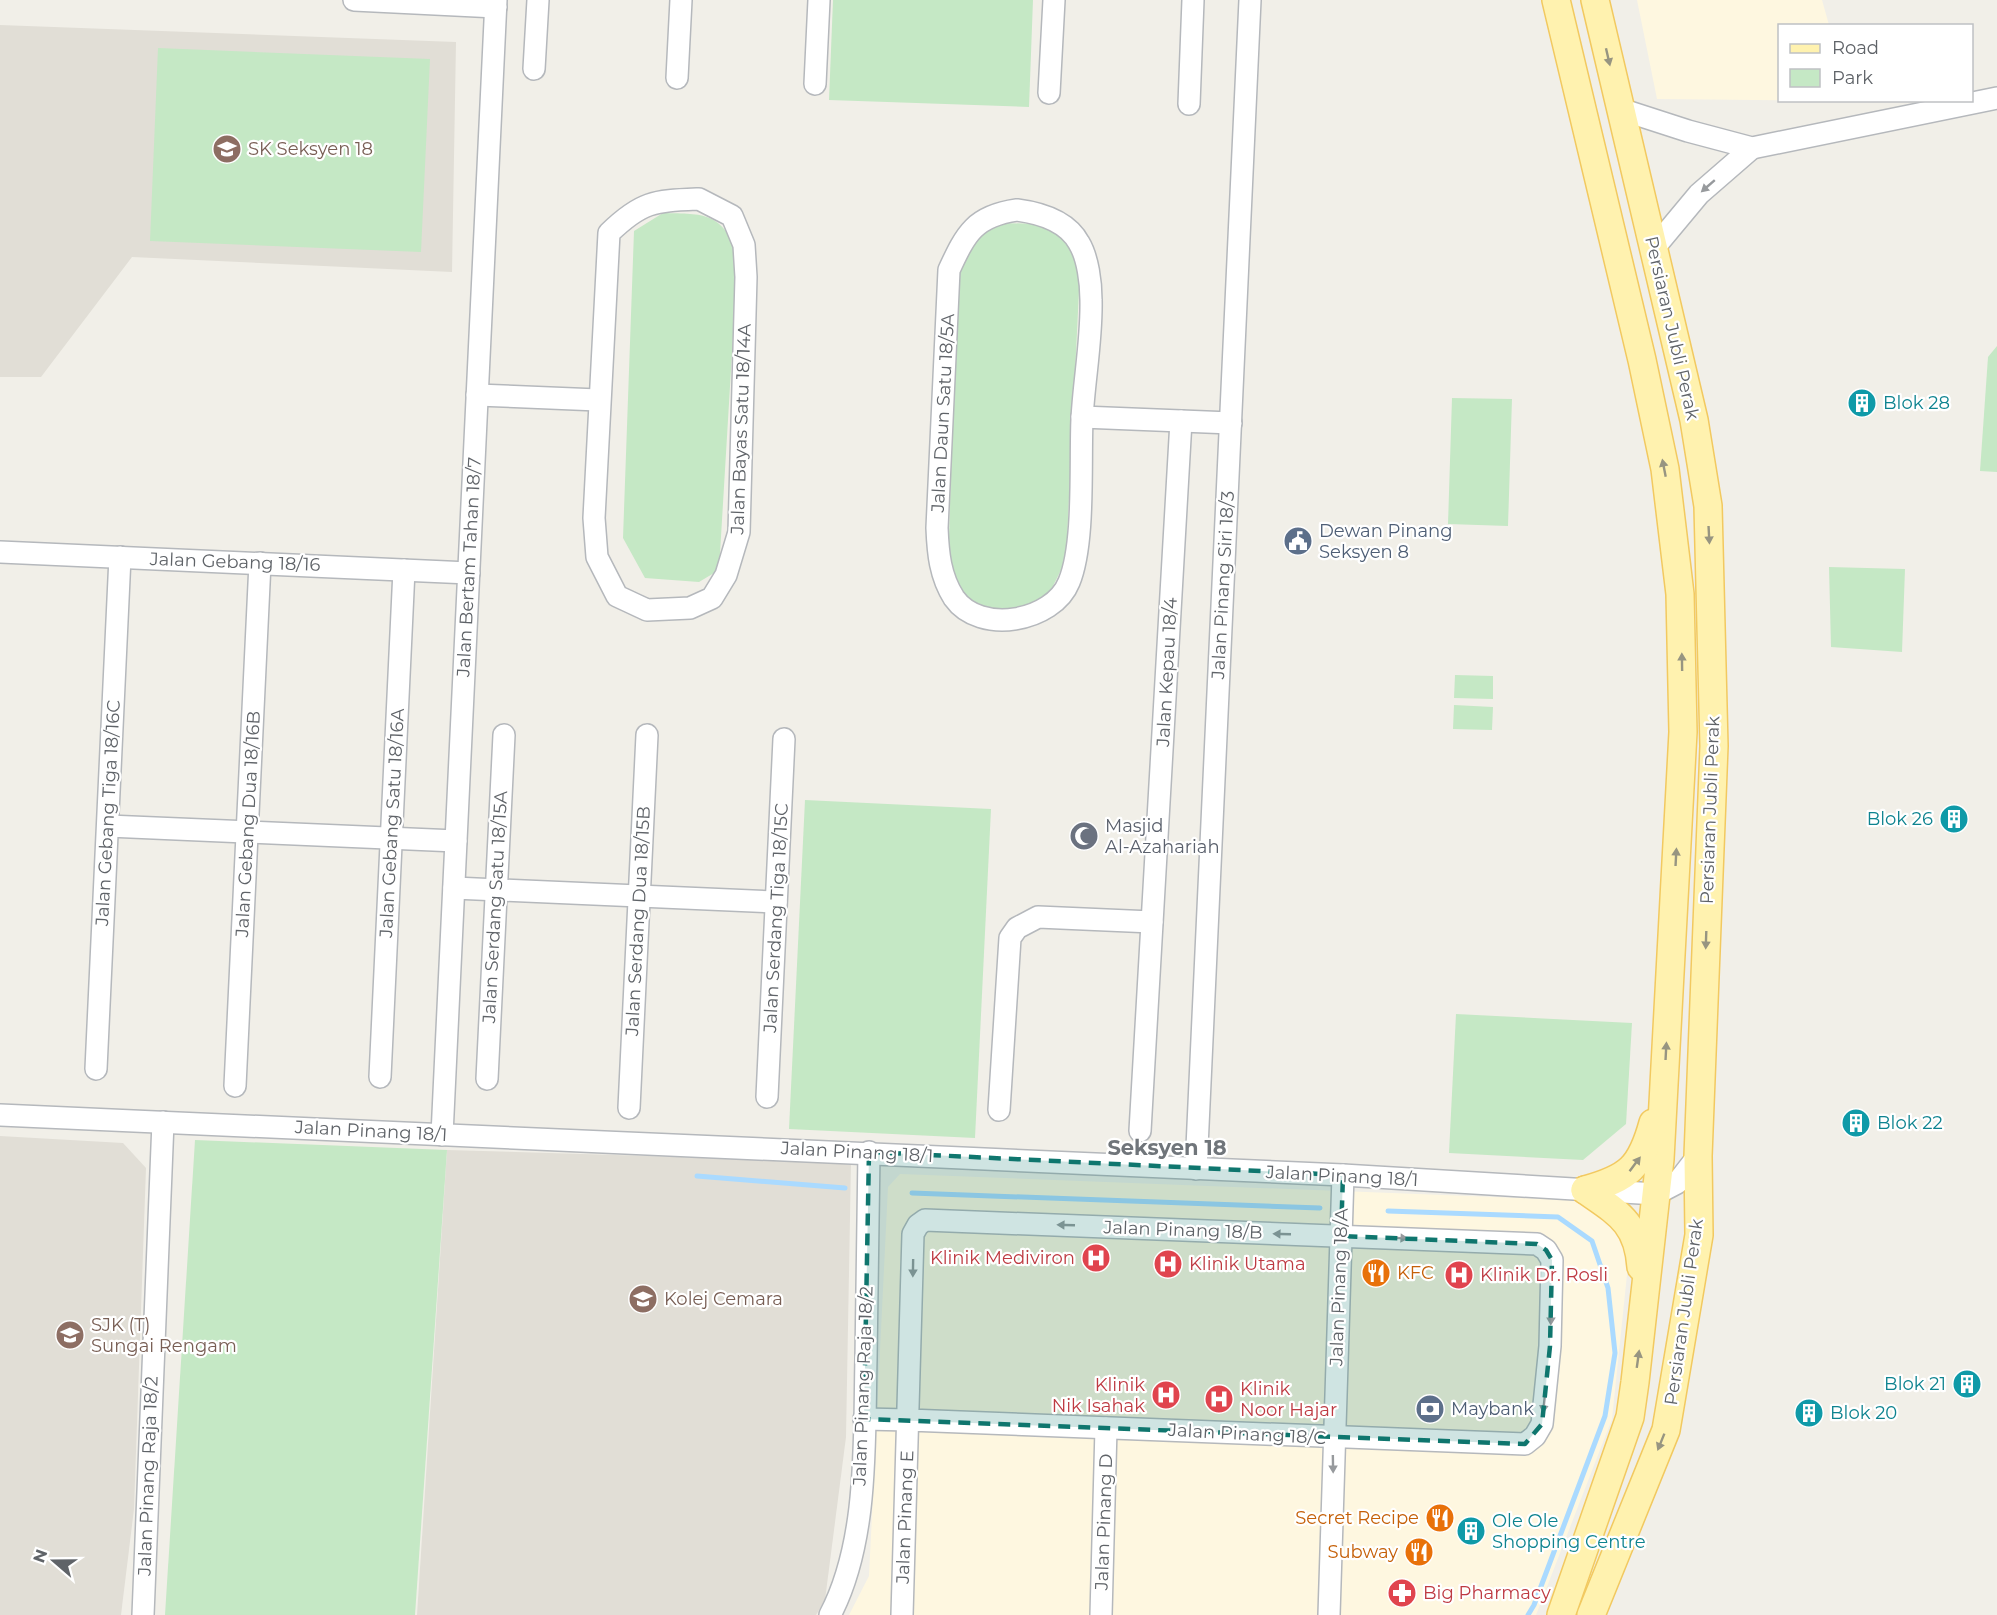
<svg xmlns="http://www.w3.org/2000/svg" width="1997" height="1615" font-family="Montserrat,sans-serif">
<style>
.commercial{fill:#fef7e0}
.education{fill:#e1ded6}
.green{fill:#c5e8c5}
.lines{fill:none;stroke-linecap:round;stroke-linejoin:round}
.stream{stroke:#aadaff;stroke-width:5}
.minor-casing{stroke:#b5b8bc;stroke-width:24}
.major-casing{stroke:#f2c960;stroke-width:30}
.minor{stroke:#fff;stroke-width:21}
.major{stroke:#fff2af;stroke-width:27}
.oneway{fill:#979581}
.oneway2{fill:#979a9d}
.marked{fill:#0f766e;fill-opacity:0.2;stroke:#0f766e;stroke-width:4.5;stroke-dasharray:12 8;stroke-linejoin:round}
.labels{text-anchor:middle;stroke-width:4.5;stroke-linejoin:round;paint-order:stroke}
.education-label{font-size:18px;fill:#785e54;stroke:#fff;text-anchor:start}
.street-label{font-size:18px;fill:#5f6368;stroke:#fff}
.culture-label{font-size:18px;fill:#0d838f;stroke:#fff;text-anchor:start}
.service-label{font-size:18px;fill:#4e5e75;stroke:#fff;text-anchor:start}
.worship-label{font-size:18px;fill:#5b616d;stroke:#fff;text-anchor:start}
.health-label{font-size:18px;fill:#be3a42;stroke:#fff;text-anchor:start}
.food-label{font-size:18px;fill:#c56008;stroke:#fff;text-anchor:end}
.quarter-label{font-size:21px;font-weight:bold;fill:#70757a;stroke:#fff}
</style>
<rect width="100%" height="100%" fill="#f1efe8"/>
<g class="commercial">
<polygon points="1637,0 1822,0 1829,25 1780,26 1780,100 1848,101 1657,99"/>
<polygon points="900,1174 1571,1200 1598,1210 1618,1230 1628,1265 1612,1419 1536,1615 849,1615 869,1576 888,1187"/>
</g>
<g class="education">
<polygon points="0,25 456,42 452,272 132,257 41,377 0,377"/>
<polygon points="0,1136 123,1143 146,1168 134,1509 121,1615 0,1615"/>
<polygon points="447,1150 851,1162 846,1437 825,1600 816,1615 417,1615"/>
</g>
<g class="green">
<polygon points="833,0 1033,0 1029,107 829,100"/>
<polygon points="158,48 430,59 421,252 150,241"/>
<path d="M663 213C705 214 720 212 738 253L719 570 699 582 645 578 623 538 634 231Z"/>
<polygon points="1002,223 1042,224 1071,245 1080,270 1066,560 1048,596 1023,609 978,608 961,593 948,569 957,275 980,235"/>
<polygon points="1997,346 1997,472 1980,471 1988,357"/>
<polygon points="1452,398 1512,399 1508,526 1448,524"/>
<polygon points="1829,567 1905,569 1902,652 1831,647"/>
<polygon points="1455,675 1493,676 1493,699 1454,698"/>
<polygon points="1454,705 1493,707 1492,730 1453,729"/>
<polygon points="805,800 991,809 975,1138 789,1129"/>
<polygon points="1456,1014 1632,1023 1626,1124 1583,1160 1449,1153"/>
<polygon points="195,1140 447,1150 415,1615 165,1615"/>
</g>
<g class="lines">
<g class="stream">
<polyline points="697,1176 845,1188"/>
<polyline points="912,1193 1320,1208"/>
<polyline points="1388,1211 1558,1217 1592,1241 1608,1288 1615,1353 1605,1416 1534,1605 1528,1615"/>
</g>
<g class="minor-casing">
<g id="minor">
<polyline points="354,0 496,7"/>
<polyline points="534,69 538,0"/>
<polyline points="677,78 681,0"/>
<polyline points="815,84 819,0"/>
<polyline points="1049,93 1054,0"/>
<polyline points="1189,104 1193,0"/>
<polyline points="1620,109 1688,131 1752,148 1997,98"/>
<path d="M699 199 732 216 744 245 746 277 739 532 726 575 712 598 690 608 647 610 617 596 597 557 594 518 609 233C642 201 654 201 699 199Z"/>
<path d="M1017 210C1040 213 1067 221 1079 243 1088 258 1091 283 1091 300 1092 339 1084 380 1082 419 1080 463 1085 544 1069 582 1053 622 980 635 954 598 940 576 938 553 937 528L949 270C966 233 975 216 1017 210Z"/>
<polyline points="1654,248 1699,194 1752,148"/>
<polyline points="477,395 598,400"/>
<polyline points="1082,417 1231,423"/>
<polyline points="0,552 469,573"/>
<polyline points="108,826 456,841"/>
<polyline points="454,888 776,902"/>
<polyline points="96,1069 120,557"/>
<polyline points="380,1077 404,570"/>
<polyline points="487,1079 504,735"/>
<polyline points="235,1086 260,563"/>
<polyline points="767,1097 784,739"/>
<polyline points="629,1108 647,735"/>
<polyline points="999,1110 1010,938 1017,928 1038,917 1152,922"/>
<polyline points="0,1115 1343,1175 1656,1194 1677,1183 1698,1156"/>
<polyline points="1140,1131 1181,421"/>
<polyline points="442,1135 496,0"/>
<polyline points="1196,1169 1250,0"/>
<polyline points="864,1419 909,1420 1525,1444 1535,1436 1542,1424 1550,1346 1552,1260 1546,1250 1537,1244 925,1220 918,1225 913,1234 902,1615"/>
<polyline points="143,1615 163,1122"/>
<path d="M830 1615C869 1541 864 1440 866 1359 867 1290 868 1221 869 1152"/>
<polyline points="1101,1615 1106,1428"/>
<polyline points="1329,1615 1343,1175"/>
</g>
</g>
<g class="major-casing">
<g id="major">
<polyline points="1556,0 1642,360 1665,469 1680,594 1683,732 1660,1159 1635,1382 1630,1417 1561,1615"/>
<path d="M1585 1190C1629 1178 1641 1167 1653 1123"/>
<path d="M1585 1190C1618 1213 1638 1223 1641 1267"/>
<polyline points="1591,1615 1666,1430 1699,1235 1698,1156 1714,746 1708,506 1694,420 1595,0"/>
</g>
</g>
<use href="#minor" class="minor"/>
<use href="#major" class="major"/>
</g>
<defs><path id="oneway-solid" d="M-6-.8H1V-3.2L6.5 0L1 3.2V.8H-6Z" transform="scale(1.5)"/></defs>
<g class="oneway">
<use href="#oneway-solid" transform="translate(1608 57) rotate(77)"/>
<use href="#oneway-solid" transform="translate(1664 468) rotate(-101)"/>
<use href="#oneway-solid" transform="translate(1709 535) rotate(87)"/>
<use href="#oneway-solid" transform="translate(1682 662) rotate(-91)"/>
<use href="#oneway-solid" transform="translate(1676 857) rotate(-87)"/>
<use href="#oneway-solid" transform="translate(1706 940) rotate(92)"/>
<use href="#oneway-solid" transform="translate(1666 1051) rotate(-87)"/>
<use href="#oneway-solid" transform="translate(1635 1164) rotate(-53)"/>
<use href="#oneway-solid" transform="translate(1638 1359) rotate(-82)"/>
<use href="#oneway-solid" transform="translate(1661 1442) rotate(112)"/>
</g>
<g class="oneway2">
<use href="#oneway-solid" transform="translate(1708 186) rotate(139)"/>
<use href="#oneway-solid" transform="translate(1066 1225) rotate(-178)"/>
<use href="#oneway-solid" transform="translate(1282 1234) rotate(-178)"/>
<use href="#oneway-solid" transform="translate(1399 1238) rotate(3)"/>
<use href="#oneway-solid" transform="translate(913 1268) rotate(91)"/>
<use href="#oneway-solid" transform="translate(1551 1316) rotate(91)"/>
<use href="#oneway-solid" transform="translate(1544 1404) rotate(96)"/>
<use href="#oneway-solid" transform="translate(1333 1464) rotate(89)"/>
</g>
<path class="marked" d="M869 1152 1343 1175 1341 1236 1537 1244 1546 1250 1552 1260 1550 1346 1542 1424 1525 1444 864 1419Z"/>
<defs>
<g id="school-disc" transform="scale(1.5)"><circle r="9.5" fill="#8d6e63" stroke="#fff"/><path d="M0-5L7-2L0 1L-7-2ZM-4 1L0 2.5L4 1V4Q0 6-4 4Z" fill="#fff"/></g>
<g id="building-disc" transform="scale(1.5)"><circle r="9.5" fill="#0f9aa8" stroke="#fff"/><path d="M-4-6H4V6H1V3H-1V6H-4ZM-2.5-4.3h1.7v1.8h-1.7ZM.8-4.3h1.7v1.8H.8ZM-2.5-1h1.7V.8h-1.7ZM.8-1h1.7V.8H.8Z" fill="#fff"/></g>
<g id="civic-disc" transform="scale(1.5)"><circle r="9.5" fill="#5c6f8a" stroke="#fff"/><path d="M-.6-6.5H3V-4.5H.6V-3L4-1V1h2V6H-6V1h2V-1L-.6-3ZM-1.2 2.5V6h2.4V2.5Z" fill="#fff"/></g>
<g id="mosque-disc" transform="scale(1.5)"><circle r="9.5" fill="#6b7280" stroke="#fff"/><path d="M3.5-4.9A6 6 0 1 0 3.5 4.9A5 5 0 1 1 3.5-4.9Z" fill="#fff"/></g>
<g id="hospital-disc" transform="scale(1.5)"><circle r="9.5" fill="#e0444e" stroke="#fff"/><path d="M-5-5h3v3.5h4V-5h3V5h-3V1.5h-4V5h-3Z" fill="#fff"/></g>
<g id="restaurant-disc" transform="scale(1.5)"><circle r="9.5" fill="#e8710a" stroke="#fff"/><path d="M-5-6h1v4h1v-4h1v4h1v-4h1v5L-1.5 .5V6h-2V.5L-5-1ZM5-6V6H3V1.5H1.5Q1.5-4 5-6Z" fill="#fff"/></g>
<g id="university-disc" transform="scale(1.5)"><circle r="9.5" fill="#8d6e63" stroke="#fff"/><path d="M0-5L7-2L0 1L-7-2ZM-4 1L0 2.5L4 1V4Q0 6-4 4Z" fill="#fff"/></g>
<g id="bank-disc" transform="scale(1.5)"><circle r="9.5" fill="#5c6f8a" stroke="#fff"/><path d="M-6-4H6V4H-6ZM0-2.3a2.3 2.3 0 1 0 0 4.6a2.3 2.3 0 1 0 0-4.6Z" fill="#fff"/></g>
<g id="pharmacy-disc" transform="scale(1.5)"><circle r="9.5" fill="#e0444e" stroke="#fff"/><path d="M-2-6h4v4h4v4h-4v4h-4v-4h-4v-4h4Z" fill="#fff"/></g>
</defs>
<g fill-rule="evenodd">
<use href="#school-disc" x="227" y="149"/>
<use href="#building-disc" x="1862" y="403"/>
<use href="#civic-disc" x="1298" y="541"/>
<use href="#building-disc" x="1954" y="819"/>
<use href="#mosque-disc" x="1084" y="836"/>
<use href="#building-disc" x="1856" y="1123"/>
<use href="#hospital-disc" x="1096" y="1258"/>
<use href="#hospital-disc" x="1168" y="1264"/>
<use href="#restaurant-disc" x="1376" y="1273"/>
<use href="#hospital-disc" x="1459" y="1275"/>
<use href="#university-disc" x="643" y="1299"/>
<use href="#school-disc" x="70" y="1335"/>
<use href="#building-disc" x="1967" y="1384"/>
<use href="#hospital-disc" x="1166" y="1395"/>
<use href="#hospital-disc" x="1219" y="1399"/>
<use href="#bank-disc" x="1430" y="1409"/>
<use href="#building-disc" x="1809" y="1413"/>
<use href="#restaurant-disc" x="1440" y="1518"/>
<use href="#building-disc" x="1471" y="1531"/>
<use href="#restaurant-disc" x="1419" y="1552"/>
<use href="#pharmacy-disc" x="1402" y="1593"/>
</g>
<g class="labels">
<g class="education-label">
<text x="248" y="155">SK Seksyen 18</text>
<text x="664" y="1305">Kolej Cemara</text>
<text x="91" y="1331">SJK (T)<tspan x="91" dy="21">Sungai Rengam</tspan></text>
</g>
<g class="street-label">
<text transform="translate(1672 328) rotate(77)" y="6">Persiaran Jubli Perak</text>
<text transform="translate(943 413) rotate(-87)" y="6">Jalan Daun Satu 18/5A</text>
<text transform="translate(741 429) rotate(-88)" y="6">Jalan Bayas Satu 18/14A</text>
<text transform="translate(235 562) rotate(2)" y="6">Jalan Gebang 18/16</text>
<text transform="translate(469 567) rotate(-87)" y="6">Jalan Bertam Tahan 18/7</text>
<text transform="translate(1223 585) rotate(-87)" y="6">Jalan Pinang Siri 18/3</text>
<text transform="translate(1167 672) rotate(-87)" y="6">Jalan Kepau 18/4</text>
<text transform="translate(1710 810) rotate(-88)" y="6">Persiaran Jubli Perak</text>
<text transform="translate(108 813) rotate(-87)" y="6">Jalan Gebang Tiga 18/16C</text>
<text transform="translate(392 823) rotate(-87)" y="6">Jalan Gebang Satu 18/16A</text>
<text transform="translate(248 824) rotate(-87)" y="6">Jalan Gebang Dua 18/16B</text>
<text transform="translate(495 907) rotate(-87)" y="6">Jalan Serdang Satu 18/15A</text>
<text transform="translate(776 918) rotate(-87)" y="6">Jalan Serdang Tiga 18/15C</text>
<text transform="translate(638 921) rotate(-87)" y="6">Jalan Serdang Dua 18/15B</text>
<text transform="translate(371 1131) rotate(3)" y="6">Jalan Pinang 18/1</text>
<text transform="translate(857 1152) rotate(3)" y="6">Jalan Pinang 18/1</text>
<text transform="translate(1342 1176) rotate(3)" y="6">Jalan Pinang 18/1</text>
<text transform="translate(1183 1230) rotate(2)" y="6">Jalan Pinang 18/B</text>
<text transform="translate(1339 1287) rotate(-88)" y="6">Jalan Pinang 18/A</text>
<text transform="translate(1684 1312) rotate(-82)" y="6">Persiaran Jubli Perak</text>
<text transform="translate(863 1386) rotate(-88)" y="6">Jalan Pinang Raja 18/2</text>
<text transform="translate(1247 1434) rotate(3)" y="6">Jalan Pinang 18/C</text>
<text transform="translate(148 1476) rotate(-88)" y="6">Jalan Pinang Raja 18/2</text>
<text transform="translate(905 1517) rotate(-88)" y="6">Jalan Pinang E</text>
<text transform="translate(1104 1522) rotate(-88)" y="6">Jalan Pinang D</text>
</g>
<g class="culture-label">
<text x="1883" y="409">Blok 28</text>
<text x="1933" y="825" text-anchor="end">Blok 26</text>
<text x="1877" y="1129">Blok 22</text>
<text x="1946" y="1390" text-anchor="end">Blok 21</text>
<text x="1830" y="1419">Blok 20</text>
<text x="1492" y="1527">Ole Ole<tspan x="1492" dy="21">Shopping Centre</tspan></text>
</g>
<g class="service-label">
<text x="1319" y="537">Dewan Pinang<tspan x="1319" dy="21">Seksyen 8</tspan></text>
<text x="1451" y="1415">Maybank</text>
</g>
<g class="worship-label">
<text x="1105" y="832">Masjid<tspan x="1105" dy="21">Al-Azahariah</tspan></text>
</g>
<g class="health-label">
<text x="1075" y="1264" text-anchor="end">Klinik Mediviron</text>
<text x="1189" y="1270">Klinik Utama</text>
<text x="1480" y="1281">Klinik Dr. Rosli</text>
<text x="1145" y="1391" text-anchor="end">Klinik<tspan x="1145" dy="21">Nik Isahak</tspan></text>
<text x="1240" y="1395">Klinik<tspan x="1240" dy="21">Noor Hajar</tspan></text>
<text x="1423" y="1599">Big Pharmacy</text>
</g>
<g class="food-label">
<text x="1397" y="1279" text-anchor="start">KFC</text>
<text x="1419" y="1524">Secret Recipe</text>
<text x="1398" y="1558">Subway</text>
</g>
<g class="quarter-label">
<text x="1167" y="1155">Seksyen 18</text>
</g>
</g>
<rect x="1778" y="24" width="195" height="78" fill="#ffffff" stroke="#bfc1c3" stroke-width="1.5"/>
<rect x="1790" y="44" width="30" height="9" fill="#fff2af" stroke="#bfc1c3" stroke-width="1.5"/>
<text x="1832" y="54" font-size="18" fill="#5f6368">Road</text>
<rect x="1790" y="69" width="30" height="18" fill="#c5e8c5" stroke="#bfc1c3" stroke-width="1.5"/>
<text x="1832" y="84" font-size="18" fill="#5f6368">Park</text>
<g transform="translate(54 1561) rotate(290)" stroke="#ffffff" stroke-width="4.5" paint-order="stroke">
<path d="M0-4.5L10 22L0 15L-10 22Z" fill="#5f6368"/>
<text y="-9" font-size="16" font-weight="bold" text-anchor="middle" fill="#5f6368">N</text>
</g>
</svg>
